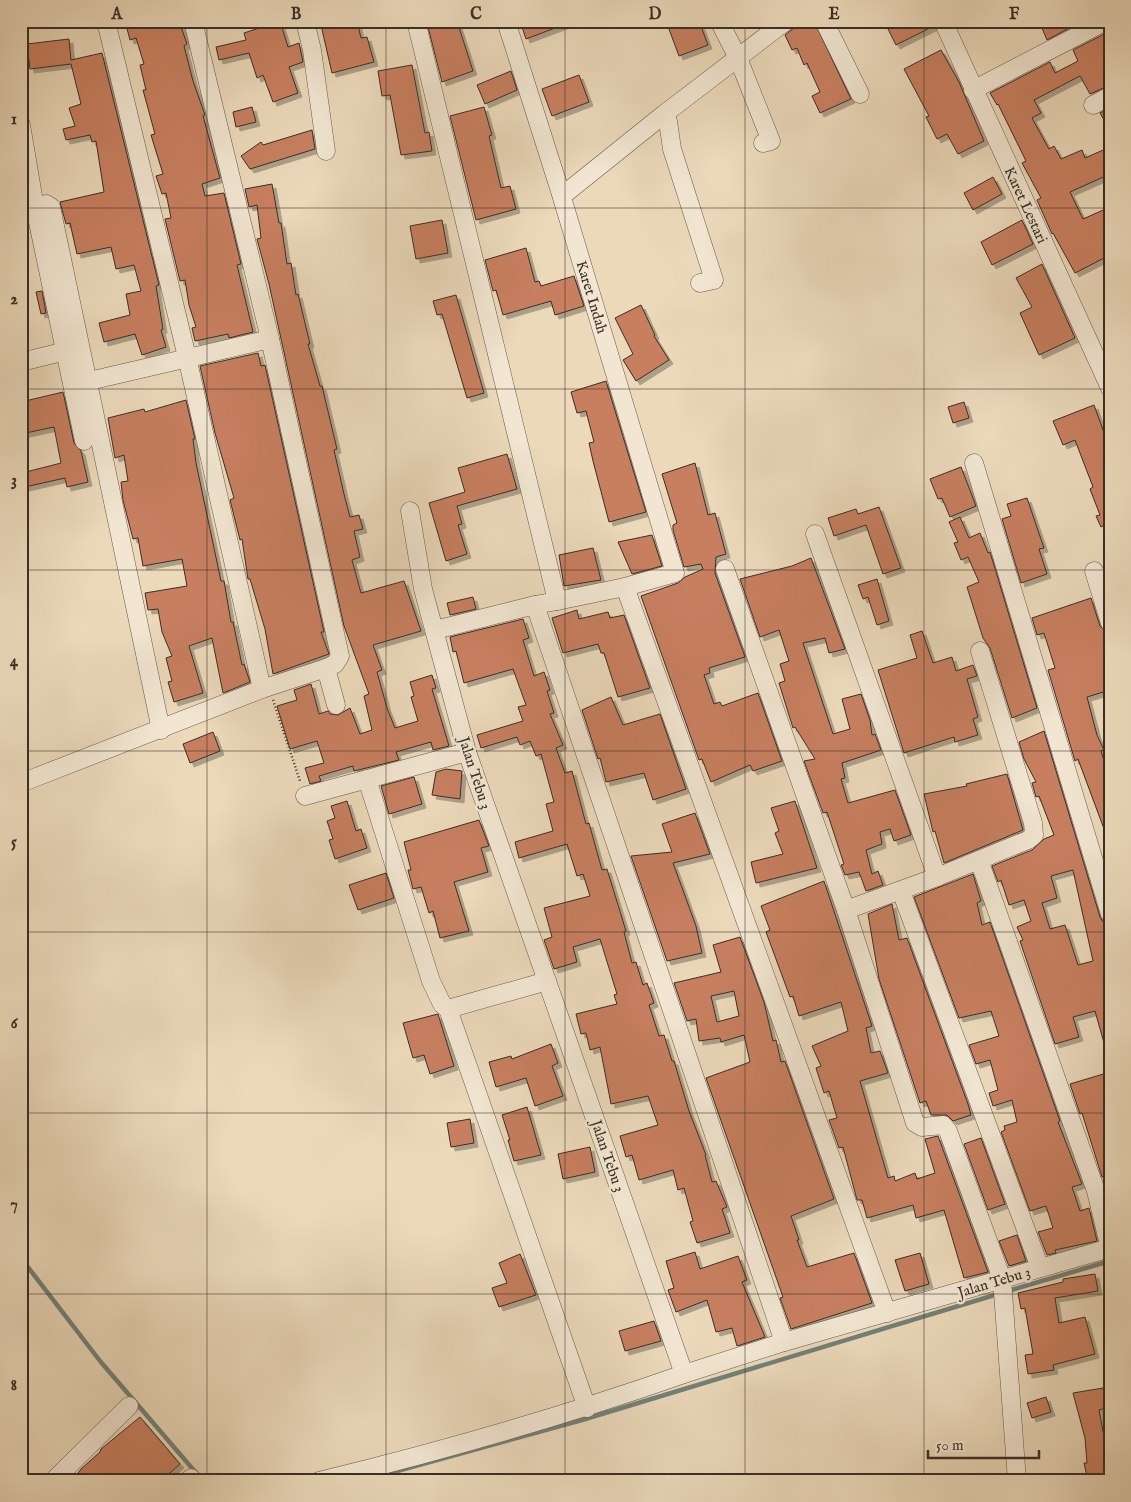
<svg xmlns="http://www.w3.org/2000/svg" width="1131" height="1502" font-family="'IM FELL English',serif">
<style>
.lines{fill:none;stroke-linecap:round;stroke-linejoin:round}
.stream{stroke:#728279;stroke-width:4.5}
.building{fill:#c77f60;stroke:#392e26;fill-rule:evenodd;filter:url(#shadow)}
.minor-casing{stroke:#66594b;stroke-width:19}
.path{stroke:#392e26;stroke-width:2.5;stroke-dasharray:1 2.5;stroke-linecap:butt}
.minor{stroke:#f2e6d2;stroke-width:18}
.grid{fill:none;stroke:#392e26;stroke-width:1;stroke-opacity:0.55}
.labels{text-anchor:middle;stroke-width:5;stroke-linejoin:round;paint-order:stroke}
.street-label{font-size:15px;fill:#392e26;stroke:#f2e6d2}
.neatline{fill:none;stroke:#392e26;stroke-width:2}
.grid-label{font-size:16px;text-anchor:middle;font-weight:bold;fill:#392e26}
</style>
<defs>
<filter id="shadow"><feDropShadow dx="4" dy="4" stdDeviation="0" flood-color="#0004"/></filter>
</defs>
<rect width="100%" height="100%" fill="#ebd9ba"/>
<filter id="stains"><feTurbulence type="fractalNoise" baseFrequency=".004" numOctaves="4"/><feColorMatrix values="0 0 0 0 .2 0 0 0 0 .09 0 0 0 0 .02 0 0 0 .5 -.17"/></filter>
<radialGradient id="worn" r=".72"><stop offset=".6" stop-color="#630" stop-opacity="0"/><stop offset="1" stop-color="#630" stop-opacity=".3"/></radialGradient>
<g class="lines">
<g class="stream">
<polyline points="21,1258 100,1361 203,1481"/>
<polyline points="1008,1291 1110,1261"/>
<polyline points="361,1481 582,1420 998,1294"/>
</g>
</g>
<g class="building">
<polygon points="125,21 179,21 187,44 184,46 193,81 205,115 203,116 220,178 202,184 205,196 224,193 241,264 237,265 253,332 229,338 228,334 195,341 192,328 196,327 189,305 185,280 180,281 165,219 171,218 166,193 162,194 156,176 163,174 151,135 155,134 143,90 146,90 140,65 144,64 136,38 130,40"/>
<polygon points="280,21 288,47 299,43 303,62 289,67 298,93 273,102 263,75 257,78 249,53 219,60 216,47 246,40 244,33"/>
<polygon points="320,21 357,21 361,38 367,37 374,62 332,73"/>
<polygon points="448,21 457,21 473,71 442,82 428,27"/>
<polygon points="520,21 570,21 571,22 526,39"/>
<polygon points="666,21 699,21 708,45 679,56"/>
<polygon points="807,21 814,21 851,99 820,113 812,96 820,92 807,63 804,65 797,48 792,50 785,35 795,27"/>
<polygon points="884,21 933,21 934,26 896,45"/>
<polygon points="1039,21 1082,21 1047,40"/>
<polygon points="1110,31 1110,85 1090,94 1080,76 1034,100 1041,113 1032,118 1049,149 1054,146 1061,159 1082,150 1085,158 1110,147 1110,174 1070,192 1083,219 1110,207 1110,255 1075,273 1053,233 1052,234 1037,200 1041,198 1022,163 1026,161 998,104 997,105 990,93 1050,62 1055,73 1078,61 1073,50"/>
<polygon points="69,39 71,60 102,53 159,285 156,286 163,329 161,330 166,347 142,355 135,334 104,342 99,323 130,315 126,294 141,291 134,265 116,269 111,247 77,254 70,223 66,224 60,202 104,192 96,141 92,142 90,135 66,140 63,129 75,126 69,108 81,104 71,64 30,69 27,44"/>
<polygon points="941,50 959,82 984,141 958,154 947,134 937,139 926,117 929,116 904,69"/>
<polygon points="412,65 425,133 429,132 432,151 401,155 390,95 382,96 378,71"/>
<polygon points="511,71 517,90 485,104 477,85"/>
<polygon points="579,75 589,102 552,116 542,89"/>
<polygon points="252,107 256,122 236,127 233,112"/>
<polygon points="484,107 492,135 489,136 501,188 510,186 516,209 476,220 450,116"/>
<polygon points="1110,108 1110,130 1100,113"/>
<polygon points="312,130 315,149 250,169 241,156 261,142 263,145"/>
<polygon points="993,177 1002,194 973,210 964,193"/>
<polygon points="272,184 279,223 281,223 287,264 291,263 296,295 298,294 310,344 308,344 320,386 322,386 337,449 334,450 344,494 350,517 359,515 363,529 354,531 360,557 352,560 361,593 404,581 421,631 373,645 382,670 377,672 387,708 395,728 418,721 411,697 414,696 410,682 432,675 436,688 432,689 449,746 433,750 431,742 396,752 399,760 354,771 353,766 319,776 321,781 310,784 305,768 324,763 317,741 290,749 277,706 297,700 294,690 311,684 319,714 328,711 330,714 338,715 350,708 360,734 372,730 364,696 369,694 344,626 269,284 257,239 261,238 257,205 249,207 245,189"/>
<polygon points="442,220 448,253 416,259 410,226"/>
<polygon points="1022,220 1033,244 992,265 981,242"/>
<polygon points="526,248 535,282 539,281 541,286 574,276 584,306 555,315 551,301 503,315 496,290 493,291 485,260"/>
<polygon points="1042,264 1075,338 1039,355 1020,313 1032,307 1016,278"/>
<polygon points="42,291 46,313 41,314 36,292"/>
<polygon points="456,295 484,393 467,398 442,314 437,315 433,301"/>
<polygon points="641,305 655,335 654,336 669,360 636,381 623,360 633,354 615,318"/>
<polygon points="258,353 261,366 265,365 324,632 321,632 329,654 273,674 265,629 250,579 248,579 242,539 240,540 230,500 234,498 215,433 200,366"/>
<polygon points="606,381 646,512 609,522 593,461 589,443 594,442 586,411 577,413 571,392"/>
<polygon points="63,392 74,443 81,451 88,482 67,487 65,478 25,487 22,473 61,463 54,427 21,434 21,402"/>
<polygon points="186,400 195,439 193,439 196,463 221,581 224,581 231,622 233,622 242,665 244,664 250,682 223,693 212,638 189,646 203,693 174,702 168,682 172,681 166,658 172,656 162,632 158,609 148,610 145,593 187,586 182,559 143,566 138,538 133,539 123,500 121,482 128,481 124,455 115,458 108,418 144,409 145,412"/>
<polygon points="964,402 969,418 953,423 948,407"/>
<polygon points="1094,405 1110,449 1109,537 1104,525 1101,527 1096,516 1100,515 1090,489 1093,487 1075,440 1063,445 1053,421"/>
<polygon points="507,454 517,489 457,506 462,524 458,525 467,554 446,561 429,503 465,492 458,468"/>
<polygon points="695,463 708,515 715,513 726,554 716,557 715,573 745,657 709,668 710,673 704,675 714,704 720,702 722,706 758,693 782,761 753,771 750,765 711,782 702,759 699,760 641,596 678,583 685,577 703,569 701,564 684,567 673,530 673,525 677,523 662,474"/>
<polygon points="961,467 976,506 950,517 942,498 938,499 930,479"/>
<polygon points="1027,498 1044,548 1039,549 1047,574 1021,583 1002,519 1011,516 1007,504"/>
<polygon points="879,507 901,568 883,574 866,525 834,536 828,518 856,509 858,514"/>
<polygon points="960,517 969,538 980,533 988,553 990,552 1037,708 1012,718 990,648 983,638 967,587 979,582 968,557 961,560 954,543 958,542 949,522"/>
<polygon points="652,535 662,566 632,574 618,542"/>
<polygon points="593,548 601,580 564,586 559,555"/>
<polygon points="811,558 845,649 829,653 825,638 803,643 833,734 850,729 842,699 861,694 870,720 872,735 875,734 881,750 842,763 845,778 841,779 848,803 895,790 911,835 894,841 890,829 880,832 882,844 866,850 872,874 878,871 883,885 866,891 859,872 845,875 841,865 844,864 827,812 823,813 804,761 815,759 795,727 793,728 779,683 785,681 780,664 789,661 779,630 760,637 740,579 792,566"/>
<polygon points="877,579 889,621 877,625 868,597 863,599 858,585"/>
<polygon points="473,597 476,609 450,615 447,603"/>
<polygon points="1091,598 1100,626 1107,633 1110,640 1110,690 1087,697 1097,735 1104,750 1101,751 1110,779 1110,845 1078,759 1075,761 1048,670 1055,668 1044,633 1037,635 1032,618"/>
<polygon points="577,610 579,619 608,612 610,618 624,615 650,688 618,697 604,653 601,653 598,644 563,653 552,618"/>
<polygon points="523,619 529,638 523,640 534,676 544,672 550,690 547,691 554,713 550,714 563,745 556,748 565,773 572,771 586,824 589,823 602,870 607,869 626,931 624,932 632,963 636,962 643,985 647,983 654,1003 649,1005 659,1036 664,1035 672,1061 674,1061 689,1111 706,1155 705,1155 712,1182 716,1181 727,1207 722,1209 730,1233 697,1243 690,1222 693,1221 684,1188 678,1190 673,1170 639,1180 632,1155 626,1157 620,1136 658,1125 648,1096 611,1104 600,1047 590,1050 586,1033 581,1034 576,1014 617,1004 614,995 617,994 600,939 573,947 577,962 554,969 544,940 552,937 544,908 590,896 583,874 577,876 567,844 519,858 515,842 553,831 546,804 554,802 541,754 536,756 530,741 520,745 517,737 481,748 477,735 523,721 518,707 526,705 513,669 464,683 456,651 453,652 450,637"/>
<polygon points="922,631 933,663 952,657 956,671 973,665 977,676 967,679 978,717 973,719 978,735 955,742 954,737 904,753 878,670 917,658 910,635"/>
<polygon points="611,697 623,725 660,714 686,789 653,800 644,773 606,782 600,758 598,759 582,710"/>
<path d="M1044 731 1100 917 1103 922 1110 924V1050H1106L1095 1011 1073 1017 1079 1037 1055 1044 1020 941 1023 940 1017 927 1031 921 1024 900 1009 905 1001 880 998 882 992 866 1032 850 1044 839 1054 835 1039 796 1036 797 1032 783 1036 782 1024 759 1019 742ZM1073 870 1093 961 1078 965 1065 925 1050 929 1042 903 1057 898 1051 876Z"/>
<polygon points="213,732 220,751 190,763 183,744"/>
<polygon points="446,769 462,771 460,799 432,795 436,772"/>
<polygon points="1007,774 1023,830 944,863 935,831 933,832 924,794 967,786 966,784"/>
<polygon points="414,777 422,804 389,814 381,786"/>
<polygon points="347,801 356,831 361,829 367,848 335,859 329,840 333,839 327,821 335,818 331,806"/>
<polygon points="795,801 817,868 756,883 751,862 783,854 775,833 779,831 771,808"/>
<polygon points="695,813 710,854 673,863 696,926 702,953 667,961 631,856 672,852 662,824"/>
<polygon points="479,820 489,846 481,848 488,872 454,882 469,931 440,938 433,911 429,913 421,887 413,889 408,870 411,870 404,842"/>
<polygon points="386,873 394,898 358,910 349,885"/>
<polygon points="973,874 981,901 977,903 982,925 990,922 1060,1121 1058,1122 1082,1184 1072,1187 1080,1211 1089,1208 1097,1241 1055,1250 1056,1253 1047,1255 1038,1232 1053,1228 1046,1206 1030,1211 1001,1132 1005,1130 1004,1126 1017,1122 1012,1100 993,1106 989,1093 998,1090 990,1060 976,1064 969,1045 999,1036 991,1011 959,1018 914,897"/>
<polygon points="824,881 872,1026 866,1028 871,1053 880,1051 888,1073 860,1081 888,1178 894,1176 895,1181 915,1173 917,1179 935,1173 925,1139 938,1136 988,1272 964,1278 944,1210 916,1218 913,1205 867,1218 862,1200 857,1200 843,1147 839,1148 829,1120 837,1118 829,1091 824,1093 816,1068 821,1066 812,1046 848,1031 841,1002 799,1016 793,996 790,997 766,932 770,930 761,906"/>
<polygon points="892,904 899,940 907,938 968,1104 971,1115 953,1121 947,1115 931,1115 926,1101 920,1103 879,979 868,914"/>
<path d="M740 937 764 1002 773 1041 776 1040 781 1062 785 1061 834 1199 791 1216 799 1240H797L807 1267 854 1253 872 1303 791 1329 780 1298 783 1297 706 1078 750 1062 745 1039 744 1035 721 1042 720 1038 699 1041 696 1019 687 1021 674 983 721 972 713 945ZM734 991 739 1016 717 1022 711 996Z"/>
<polygon points="438,1014 454,1066 430,1074 424,1055 413,1058 403,1023"/>
<polygon points="551,1044 558,1063 552,1066 563,1096 535,1106 526,1078 496,1087 489,1062 511,1056 512,1059"/>
<polygon points="1110,1072 1110,1175 1102,1177 1082,1113 1080,1114 1070,1084"/>
<polygon points="527,1107 541,1155 514,1161 508,1140 510,1140 502,1115"/>
<polygon points="470,1119 474,1143 451,1147 447,1123"/>
<polygon points="981,1138 1005,1204 988,1210 964,1144"/>
<polygon points="590,1147 595,1172 563,1179 558,1154"/>
<polygon points="1017,1235 1026,1261 1009,1266 999,1241"/>
<polygon points="695,1252 700,1269 738,1256 747,1280 742,1282 765,1337 737,1346 732,1328 716,1332 707,1300 676,1312 668,1290 674,1288 666,1261"/>
<polygon points="920,1253 929,1284 905,1291 895,1260"/>
<polygon points="520,1254 536,1295 499,1307 492,1288 507,1283 499,1263"/>
<polygon points="1095,1274 1098,1291 1055,1298 1059,1323 1085,1317 1095,1354 1053,1365 1054,1370 1028,1374 1025,1355 1033,1354 1025,1308 1021,1309 1018,1293 1063,1282 1063,1279"/>
<polygon points="654,1321 661,1341 625,1351 619,1331"/>
<polygon points="1103,1388 1106,1408 1099,1410 1106,1447 1110,1447 1110,1475 1100,1477 1101,1481 1088,1481 1084,1463 1087,1463 1085,1438 1073,1393"/>
<polygon points="1046,1397 1051,1412 1032,1418 1027,1403"/>
<polygon points="140,1417 180,1464 161,1481 72,1481 81,1469 100,1452 101,1449"/>
</g>
<g class="lines">
<g class="minor-casing">
<g id="minor">
<polyline points="106,21 187,357 262,689"/>
<polyline points="305,21 312,50 326,151"/>
<polyline points="416,21 557,601 535,605 784,1342"/>
<polyline points="506,21 560,191 675,573 625,587 557,601"/>
<polyline points="719,21 738,58 771,141 763,143"/>
<polyline points="824,21 860,94"/>
<polyline points="943,21 1110,388"/>
<polyline points="973,90 1106,21"/>
<polyline points="1093,105 1110,96"/>
<polyline points="21,125 35,208"/>
<polyline points="562,196 663,115"/>
<polyline points="700,283 714,280 672,149 668,121 663,115 786,21"/>
<polyline points="21,362 66,351"/>
<polyline points="89,381 270,339"/>
<polyline points="84,441 35,208 46,204 51,207 161,730"/>
<polyline points="974,463 1110,914"/>
<polyline points="410,511 423,589 467,752 684,1374 784,1342 1110,1248"/>
<polyline points="815,534 937,877"/>
<polyline points="725,569 846,910 915,1123 922,1127 943,1125 948,1131 1002,1279 1017,1481"/>
<polyline points="1094,571 1110,623"/>
<polyline points="625,587 887,1313"/>
<polyline points="435,630 535,605"/>
<polyline points="326,668 336,705"/>
<polyline points="367,779 431,981 442,1004 448,1009 547,981"/>
<polyline points="21,783 262,689 326,668 335,664 340,656 270,339 193,21"/>
<polyline points="305,796 467,752"/>
<polyline points="979,860 1096,1191 1110,1249"/>
<polyline points="901,891 1040,1268"/>
<polyline points="846,910 937,877 1028,840 1034,835 1033,823 980,651"/>
<polyline points="448,1009 587,1408"/>
<polyline points="53,1481 129,1406"/>
<polyline points="188,1481 191,1478"/>
<path d="M319 1481C442 1451 564 1416 684 1374"/>
</g>
</g>
<polyline class="path" points="273,700 300,781"/>
<use href="#minor" class="minor"/>
</g>
<path class="grid" d="M207 21V1481M386 21V1481M565 21V1481M745 21V1481M924 21V1481M21 208H1110M21 389H1110M21 570H1110M21 751H1110M21 932H1110M21 1113H1110M21 1294H1110"/>
<g class="labels">
<g class="street-label">
<text transform="translate(1026 205) rotate(65)" y="5">Karet Lestari</text>
<text transform="translate(592 297) rotate(73)" y="5">Karet Indah</text>
<text transform="translate(475 773) rotate(72)" y="5">Jalan Tebu 3</text>
<text transform="translate(608 1156) rotate(71)" y="5">Jalan Tebu 3</text>
<text transform="translate(994 1282) rotate(-17)" y="5">Jalan Tebu 3</text>
</g>
</g>
<rect width="1131" height="1502" fill="none" stroke="#ebd9ba" stroke-width="55"/>
<path d="M928 1450v8h111v-8" fill="none" stroke="#392e26" stroke-width="2.5"/>
<text x="936" y="1450" font-size="15" fill="#392e26" stroke="#f2e6d2" stroke-width="4" paint-order="stroke">50 m</text>
<rect x="28" y="28" width="1076" height="1446" class="neatline"/>
<g class="grid-label">
<text x="117" y="19">A</text>
<text x="296" y="19">B</text>
<text x="476" y="19">C</text>
<text x="655" y="19">D</text>
<text x="834" y="19">E</text>
<text x="1014" y="19">F</text>
<text x="14" y="124">1</text>
<text x="14" y="304">2</text>
<text x="14" y="485">3</text>
<text x="14" y="666">4</text>
<text x="14" y="847">5</text>
<text x="14" y="1028">6</text>
<text x="14" y="1209">7</text>
<text x="14" y="1390">8</text>
</g>
<rect width="100%" height="100%" filter="url(#stains)"/>
<rect width="100%" height="100%" fill="url(#worn)"/>
</svg>
